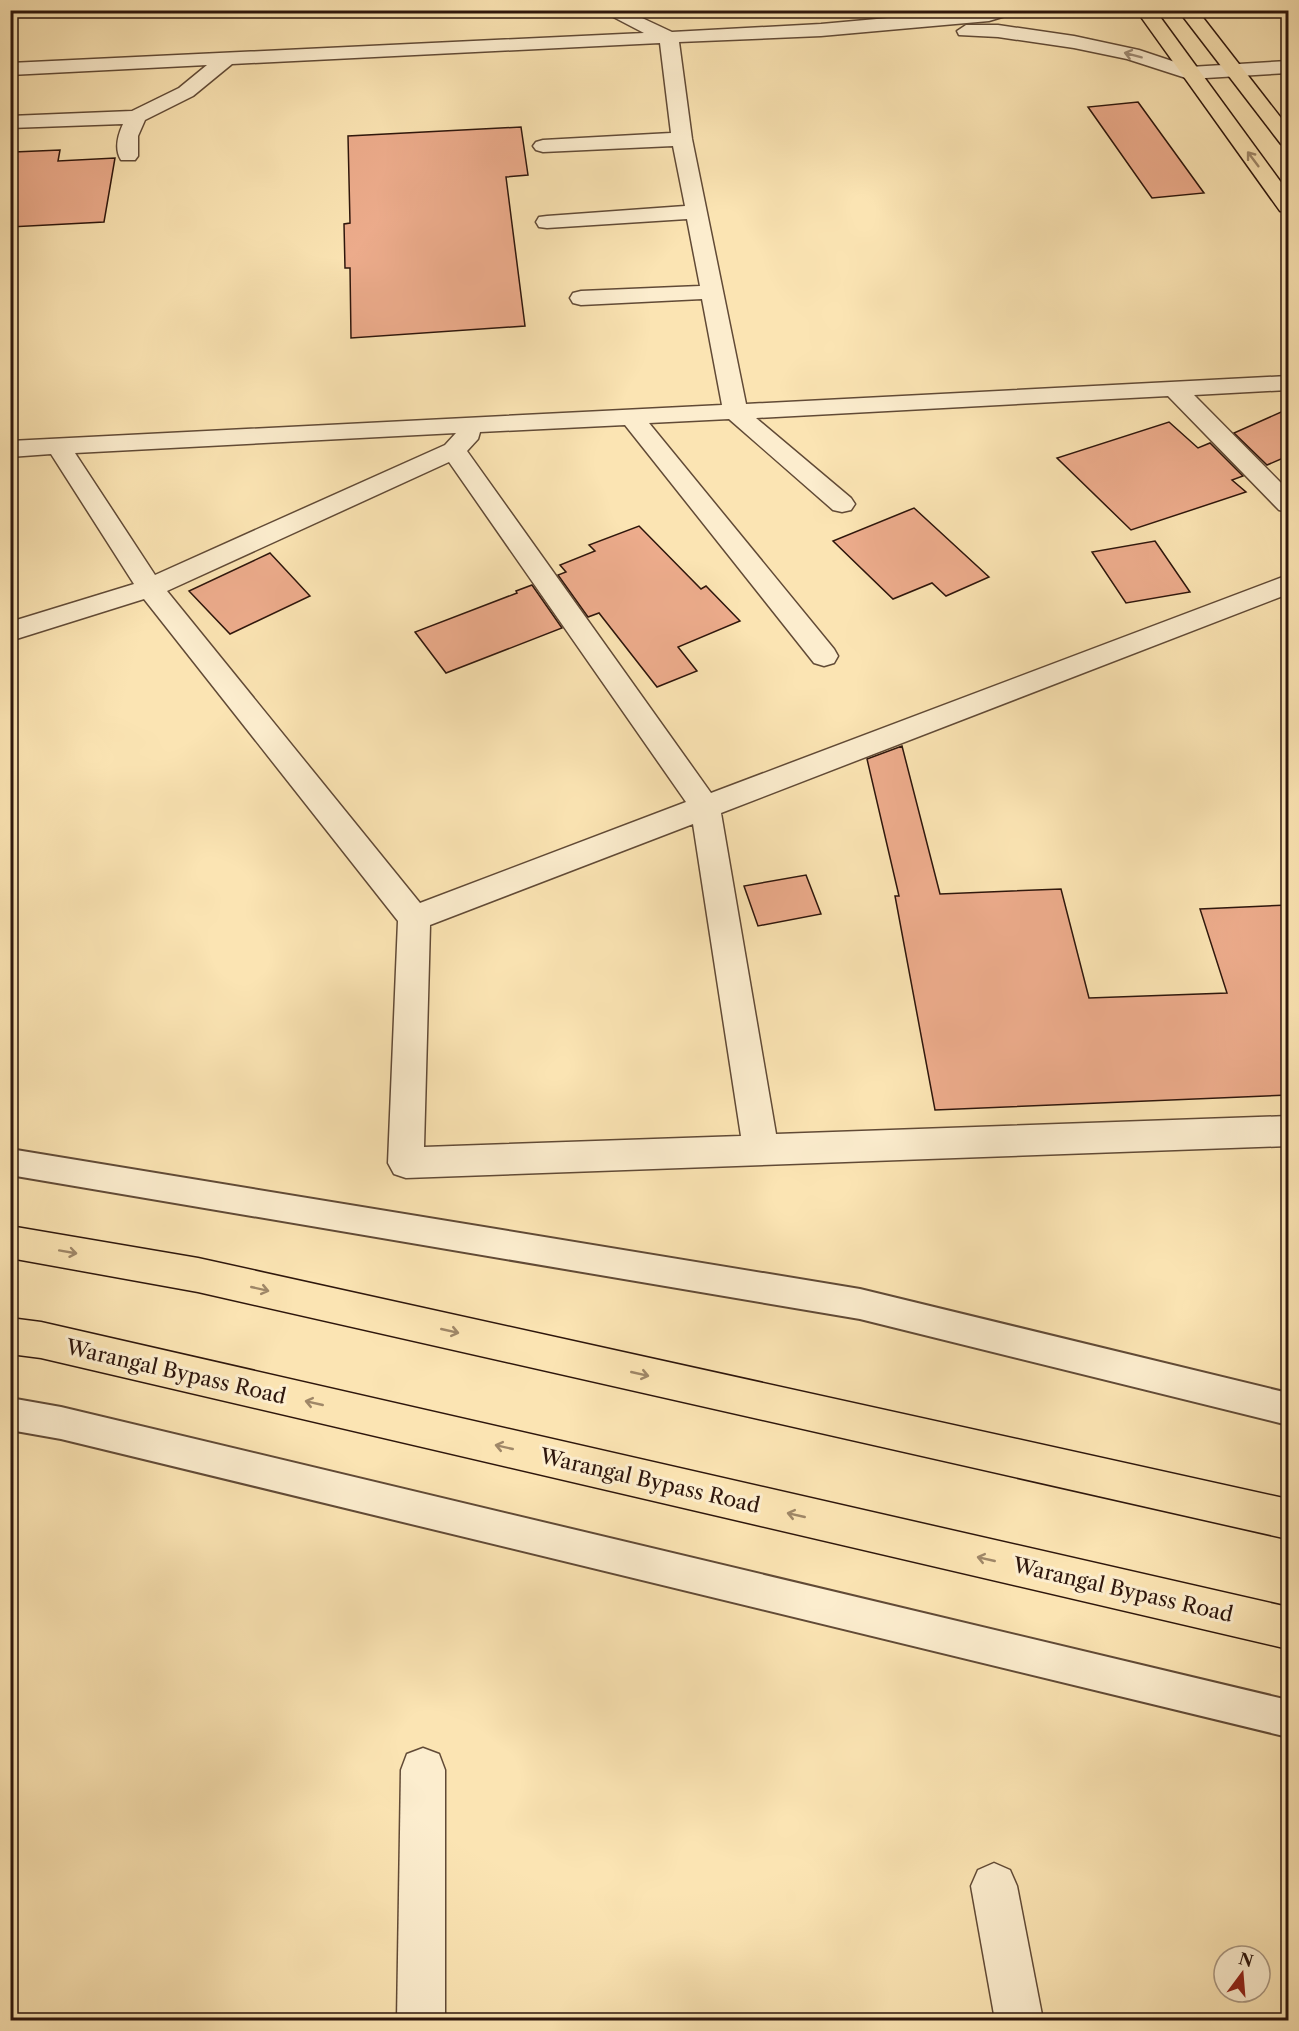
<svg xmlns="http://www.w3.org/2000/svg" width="1299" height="2031" font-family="'Libre Caslon Text',serif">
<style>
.building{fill:#edac8c;stroke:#2e160c;stroke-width:1.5}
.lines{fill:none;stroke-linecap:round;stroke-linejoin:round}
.service-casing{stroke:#614a36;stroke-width:4}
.minor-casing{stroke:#614a36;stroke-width:3}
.trunk-casing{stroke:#2e160c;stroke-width:3}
.service{fill:#fcedce;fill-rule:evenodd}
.minor{fill:#fcedce;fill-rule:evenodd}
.trunk{fill:#fbe4b3;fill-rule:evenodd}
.oneway{stroke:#9f8c77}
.oneway2{stroke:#9f8768}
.labels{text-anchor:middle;stroke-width:6;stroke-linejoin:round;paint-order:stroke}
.near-street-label{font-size:21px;fill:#2e160c;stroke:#fcedce}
</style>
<rect width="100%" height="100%" fill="#fbe4b3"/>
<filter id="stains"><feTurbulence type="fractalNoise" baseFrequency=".00333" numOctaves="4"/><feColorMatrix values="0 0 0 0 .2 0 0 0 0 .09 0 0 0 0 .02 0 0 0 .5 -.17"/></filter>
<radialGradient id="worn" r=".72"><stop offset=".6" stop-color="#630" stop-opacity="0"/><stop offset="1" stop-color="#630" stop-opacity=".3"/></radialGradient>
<g class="building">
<polygon points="1138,102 1204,193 1152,198 1088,107"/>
<polygon points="521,127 528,175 506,177 525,326 351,338 350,268 345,268 344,224 350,223 348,136"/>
<polygon points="60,150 58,161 115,158 104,222 10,227 10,171 14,152"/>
<polygon points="1288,409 1288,456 1267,465 1234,433"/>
<polygon points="1169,422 1198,448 1210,443 1243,476 1232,480 1246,492 1131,530 1057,458"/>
<polygon points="914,508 989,577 946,596 932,583 893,599 833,541"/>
<polygon points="639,526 701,589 706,586 740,621 678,647 697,671 657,687 599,613 588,617 558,575 566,572 560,565 595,551 589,545"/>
<polygon points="1155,541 1190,592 1126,603 1092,552"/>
<polygon points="270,553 310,596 230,634 189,591"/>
<polygon points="532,585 562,628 446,673 415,632 517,593 516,591"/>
<polygon points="902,746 940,894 1061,889 1089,998 1227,993 1200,909 1288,905 1288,1095 935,1110 895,896 899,896 867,759"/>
<polygon points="806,875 821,914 758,926 744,886"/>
</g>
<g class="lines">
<g class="service-casing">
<g id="service">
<polygon points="10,1149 860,1289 1288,1393 1288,1425 860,1319 10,1175"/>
<polygon points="10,1398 61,1407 1288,1700 1288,1737 61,1439 10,1430"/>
</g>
</g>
<g class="minor-casing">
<g id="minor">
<path d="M600 10H625L672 32 821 24 977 10H1014L1012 14 989 21 821 36 679 42 692 139 746 404 1288 376V390L1194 395 1288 490V512L1279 510 1168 396 756 418 851 498 855 504 851 510 842 512 833 510 729 419 649 423 834 649 838 656 834 663 824 666 814 663 625 425 480 432 478 439 467 451 711 793 1288 575V594L721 813 776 1134 1288 1116V1146L406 1178 394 1174 388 1163 398 921 144 599 10 641V622L134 584 51 454 10 457V441L722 405 702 299 581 305 573 303 570 298 573 293 581 291 700 286 687 219 547 228 539 227 536 222 539 217 547 216 685 206 673 146 543 152 536 150 533 146 536 142 543 140 671 133 660 43 232 64 193 96 145 120 138 136V156L135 160H121C114 149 118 135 123 124L10 128V116L132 111 179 88 207 65 10 75V63L644 33ZM456 433 445 445 155 575 75 453ZM449 462 686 802 420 903 167 591ZM693 824 741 1136 424 1147 430 925Z"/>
<polygon points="966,25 998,25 1074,36 1139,50 1190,67 1288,61 1288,73 1189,79 1127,59 1074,48 998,37 959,35 957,31"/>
<polygon points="423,1748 439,1754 445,1770 445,2020 397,2020 401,1770 407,1754"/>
<polygon points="994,1863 1010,1870 1017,1886 1043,2020 995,2020 971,1886 978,1870"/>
</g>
</g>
<g class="trunk-casing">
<g id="trunk">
<polygon points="1136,10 1155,10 1288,192 1288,212 1280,211"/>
<polygon points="1178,10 1197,10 1288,127 1288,146 1281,144"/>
<polygon points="10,1226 198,1258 1288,1499 1288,1539 198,1292 10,1258"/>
<polygon points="10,1318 41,1322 1288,1607 1288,1649 41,1358 10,1354"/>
</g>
</g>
<use href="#service" class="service"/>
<use href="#minor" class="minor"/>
<use href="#trunk" class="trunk"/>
</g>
<defs><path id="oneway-shaft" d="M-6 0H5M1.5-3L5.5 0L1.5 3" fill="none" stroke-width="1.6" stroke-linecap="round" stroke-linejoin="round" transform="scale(1.5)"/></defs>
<use class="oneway" href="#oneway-shaft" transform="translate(1133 55) rotate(-165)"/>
<g class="oneway2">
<use href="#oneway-shaft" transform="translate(1253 159) rotate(-127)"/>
<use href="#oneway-shaft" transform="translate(68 1252) rotate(10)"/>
<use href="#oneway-shaft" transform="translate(260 1289) rotate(13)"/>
<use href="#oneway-shaft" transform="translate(450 1331) rotate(13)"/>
<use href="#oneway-shaft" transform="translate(640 1374) rotate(13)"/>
<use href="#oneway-shaft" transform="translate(314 1403) rotate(-167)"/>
<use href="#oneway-shaft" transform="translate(504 1447) rotate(-167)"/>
<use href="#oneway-shaft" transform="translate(796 1515) rotate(-167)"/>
<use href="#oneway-shaft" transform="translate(986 1559) rotate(-167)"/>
</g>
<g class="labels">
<g class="near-street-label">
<text transform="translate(176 1372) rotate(13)" y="7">Warangal Bypass Road</text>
<text transform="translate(650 1481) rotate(13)" y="7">Warangal Bypass Road</text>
<text transform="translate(1123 1590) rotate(13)" y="7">Warangal Bypass Road</text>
</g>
</g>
<rect width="1299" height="2031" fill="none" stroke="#fbe4b3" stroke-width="36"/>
<rect x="12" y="12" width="1275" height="2007" fill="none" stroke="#2e160c" stroke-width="3"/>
<rect x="18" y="18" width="1263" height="1995" fill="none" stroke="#2e160c" stroke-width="1.5"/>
<g transform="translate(1242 1974) rotate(16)"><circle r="28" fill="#fcedce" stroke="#aa9780" stroke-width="1.5"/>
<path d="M0-4.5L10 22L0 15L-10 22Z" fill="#8f2418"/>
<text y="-9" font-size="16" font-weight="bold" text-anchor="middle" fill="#2e160c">N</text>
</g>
<rect width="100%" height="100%" filter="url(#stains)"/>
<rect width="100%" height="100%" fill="url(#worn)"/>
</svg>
